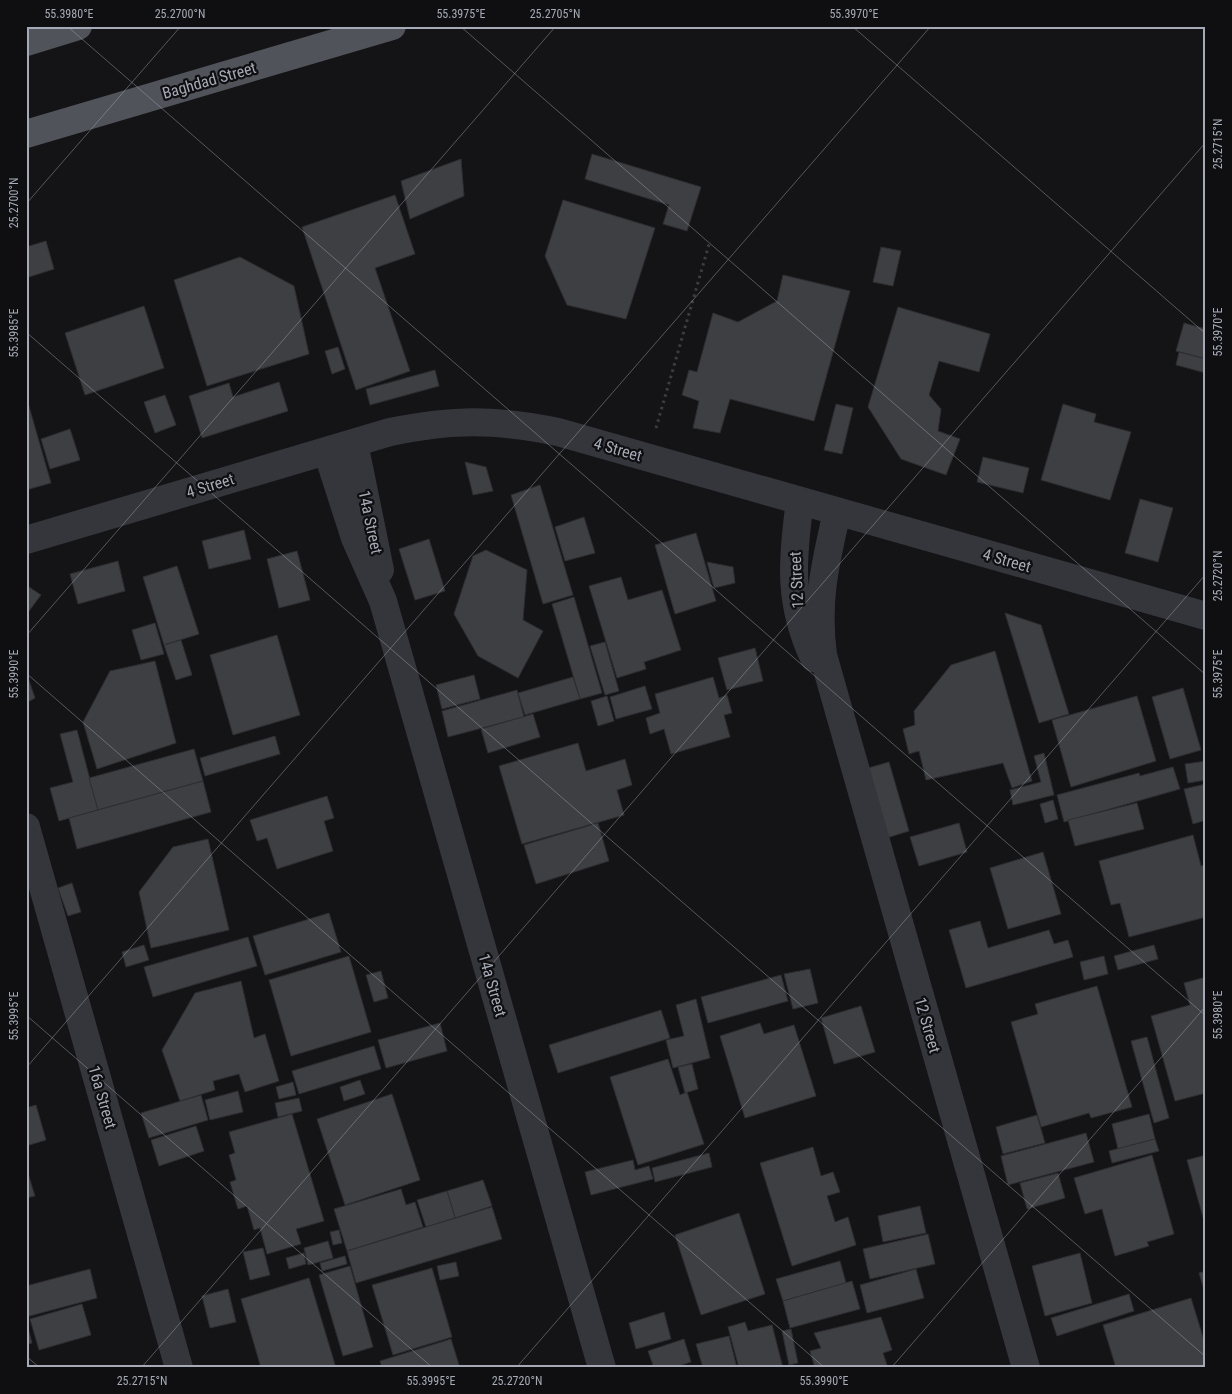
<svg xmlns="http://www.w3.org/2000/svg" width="1232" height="1394" font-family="'Roboto Condensed',sans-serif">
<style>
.building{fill:#3e3f43;stroke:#2e2e32}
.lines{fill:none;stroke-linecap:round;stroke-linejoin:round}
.path{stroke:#3b3d42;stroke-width:3;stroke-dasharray:2.5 4;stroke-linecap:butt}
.minor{stroke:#35363b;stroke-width:28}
.primary{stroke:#51535a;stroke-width:28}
.ticks{fill:none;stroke:#a5aab6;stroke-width:1;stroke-opacity:0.45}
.labels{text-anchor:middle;stroke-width:4.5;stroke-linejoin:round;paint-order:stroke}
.street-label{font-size:16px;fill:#a5aab6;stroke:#0f0f11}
.neatline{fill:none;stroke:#a5aab6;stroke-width:2}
.ticks-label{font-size:12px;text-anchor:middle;fill:#a5aab6}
</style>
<rect width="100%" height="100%" fill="#141416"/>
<g class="building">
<polygon points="592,154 701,187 687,231 663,224 669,205 585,179"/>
<polygon points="461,159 464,196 410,219 401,181"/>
<polygon points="395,195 415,254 375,268 410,371 356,390 302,227"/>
<polygon points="563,200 655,228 626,319 567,305 545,256"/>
<polygon points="46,241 54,269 26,278 26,247"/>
<polygon points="881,247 901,251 893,286 873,282"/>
<polygon points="240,257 294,286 309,354 207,386 174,280"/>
<polygon points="783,275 850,291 814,421 730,399 720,433 693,428 699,401 682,395 689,370 697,372 713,313 738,322 777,301"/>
<polygon points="144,306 164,368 85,395 65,333"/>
<polygon points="898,307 990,334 979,372 939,361 929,395 941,409 938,431 960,439 946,475 901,459 868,407"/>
<polygon points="1184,323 1206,329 1206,359 1176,351"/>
<polygon points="338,347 345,369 332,374 325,351"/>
<polygon points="1179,352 1206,359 1206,373 1176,365"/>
<polygon points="435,370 439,386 370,405 366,389"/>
<polygon points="279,382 288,411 202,438 189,396 229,383 233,397"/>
<polygon points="165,395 176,425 155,433 144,402"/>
<polygon points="26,396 51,483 26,490"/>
<polygon points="836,404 853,408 842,454 824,450"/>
<polygon points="1063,404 1096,414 1094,422 1131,432 1110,500 1041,480"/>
<polygon points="70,429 80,460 50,469 41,439"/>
<polygon points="983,457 1029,468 1023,493 977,482"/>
<polygon points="465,462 486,467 493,491 473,495"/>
<polygon points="540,485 573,595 543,604 511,495"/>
<polygon points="1140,499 1173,508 1158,562 1125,553"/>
<polygon points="584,517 595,553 565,561 555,527"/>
<polygon points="244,530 251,559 209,569 202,541"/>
<polygon points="696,533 716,601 675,614 655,545"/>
<polygon points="429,539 445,591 415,600 399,549"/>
<polygon points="486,550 527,570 523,620 543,631 518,678 478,656 454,614 473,556"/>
<polygon points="297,551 310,600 279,608 267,559"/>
<polygon points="118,561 125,591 78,604 70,574"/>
<polygon points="707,562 733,567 735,583 714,588"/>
<polygon points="177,566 199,634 164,645 143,577"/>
<polygon points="621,577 628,600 662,590 681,650 644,662 646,669 617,678 589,586"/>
<polygon points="26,585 41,595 26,615"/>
<polygon points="574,597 602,693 580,699 552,604"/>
<polygon points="1005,613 1041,625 1069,714 1039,723"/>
<polygon points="155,623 164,654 141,660 132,630"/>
<polygon points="277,635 300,715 233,735 210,655"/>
<polygon points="181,640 192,675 176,680 164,645"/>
<polygon points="605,642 619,691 605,695 590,646"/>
<polygon points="755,648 763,681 727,690 718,658"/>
<polygon points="995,651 1032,781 1012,788 1003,763 926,780 919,751 909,754 903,729 915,725 914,711 951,665"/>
<polygon points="155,661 176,743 97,769 83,722 110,671"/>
<polygon points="26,672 35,698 26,703"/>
<polygon points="474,675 480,699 442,709 436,685"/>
<polygon points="573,677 580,699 525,715 518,693"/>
<polygon points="713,677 719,698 727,695 732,713 724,715 730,737 671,754 664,729 650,734 646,718 660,713 655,694"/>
<polygon points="645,686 652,709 616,719 610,697"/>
<polygon points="1183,688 1201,750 1170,759 1152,697"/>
<polygon points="517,690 524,717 448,737 442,711"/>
<polygon points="607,696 614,721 598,726 591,701"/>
<polygon points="1137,696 1156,761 1071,787 1052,720"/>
<polygon points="533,714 540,737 488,753 481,729"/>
<polygon points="77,730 98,810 59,821 50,788 73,782 60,734"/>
<polygon points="275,736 280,754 205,776 200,758"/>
<polygon points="578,743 586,771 625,759 632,785 617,790 624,815 522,844 499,766"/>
<polygon points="194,749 203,781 98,810 89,778"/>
<polygon points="1044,753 1054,795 1013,805 1010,790 1041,782 1034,756"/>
<polygon points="1206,761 1206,780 1188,783 1185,764"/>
<polygon points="889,762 909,831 880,840 861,770"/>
<polygon points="1173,767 1180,789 1064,822 1057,795 1139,773 1140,776"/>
<polygon points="203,781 211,812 77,849 69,818"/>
<polygon points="1206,784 1206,820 1193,824 1184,789"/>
<polygon points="327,796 334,818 324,821 333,851 277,869 267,838 257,841 250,820"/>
<polygon points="1053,800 1058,819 1045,823 1040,804"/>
<polygon points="1137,803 1144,829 1075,846 1068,820"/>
<polygon points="598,823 609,861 536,884 524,845"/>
<polygon points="959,823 967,852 919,866 910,837"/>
<polygon points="1193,835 1201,866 1206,865 1206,917 1129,937 1120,903 1111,905 1099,861"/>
<polygon points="208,839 229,930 151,948 139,892 173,847"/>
<polygon points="1043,852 1061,914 1008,929 990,868"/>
<polygon points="72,883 81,912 68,916 58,888"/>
<polygon points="329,913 341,952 265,975 253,936"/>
<polygon points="980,921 988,948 1049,930 1054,944 1068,940 1073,957 966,988 949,930"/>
<polygon points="248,937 257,966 153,997 144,967"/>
<polygon points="144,945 149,960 126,967 122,952"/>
<polygon points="1154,945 1158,959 1118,970 1114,956"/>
<polygon points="349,956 371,1032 291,1056 269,980"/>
<polygon points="1104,956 1108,974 1084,980 1080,962"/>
<polygon points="810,969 818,1003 793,1009 784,974"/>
<polygon points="381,971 388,998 374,1002 366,975"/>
<polygon points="781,975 788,1001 708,1023 701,997"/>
<polygon points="1206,977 1206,1093 1175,1101 1151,1016 1190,1005 1184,983"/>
<polygon points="241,981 254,1038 265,1034 279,1081 245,1092 239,1074 213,1081 215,1090 180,1101 162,1050 195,993"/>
<polygon points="1097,986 1132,1107 1091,1118 1089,1113 1041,1127 1011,1022 1038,1014 1035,1004"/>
<polygon points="696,999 710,1058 673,1068 666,1040 684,1036 676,1005"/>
<polygon points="861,1006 875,1052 834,1064 821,1018"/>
<polygon points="661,1010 670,1038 558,1073 549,1045"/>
<polygon points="440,1023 447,1051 386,1068 378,1040"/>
<polygon points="760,1023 764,1034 794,1025 816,1096 745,1118 720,1036"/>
<polygon points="1147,1037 1169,1118 1154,1123 1131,1041"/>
<polygon points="374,1046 381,1069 299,1094 292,1071"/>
<polygon points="668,1059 680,1095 687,1092 704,1144 638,1165 610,1077"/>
<polygon points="692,1064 698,1089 685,1093 678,1067"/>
<polygon points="360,1080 365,1094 344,1101 340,1087"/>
<polygon points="293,1082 296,1095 279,1099 276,1087"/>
<polygon points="238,1091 243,1112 210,1120 205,1100"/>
<polygon points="392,1094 420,1180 345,1205 317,1119"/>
<polygon points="201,1095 208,1120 149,1138 141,1113"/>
<polygon points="299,1098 302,1111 278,1117 275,1103"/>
<polygon points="36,1105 46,1140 26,1146 26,1108"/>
<polygon points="292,1114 324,1221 296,1229 301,1244 267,1254 260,1228 254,1230 247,1206 238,1209 230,1182 236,1180 229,1155 235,1153 229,1132"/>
<polygon points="1149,1114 1155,1139 1118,1149 1112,1124"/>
<polygon points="1037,1115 1045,1143 1003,1154 996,1127"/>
<polygon points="196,1126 204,1151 159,1166 151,1140"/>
<polygon points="1086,1133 1094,1162 1008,1185 1001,1156"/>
<polygon points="1155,1139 1159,1151 1112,1163 1109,1151"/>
<polygon points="813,1147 821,1176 833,1172 840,1192 827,1196 835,1222 848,1217 856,1245 792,1266 760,1163"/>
<polygon points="709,1153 712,1167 655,1182 652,1168"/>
<polygon points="1152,1155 1174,1234 1147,1242 1149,1246 1115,1256 1102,1209 1085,1214 1074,1178"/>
<polygon points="1206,1155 1206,1228 1187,1160"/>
<polygon points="633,1160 635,1170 649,1166 653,1179 591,1195 585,1172"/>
<polygon points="26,1167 35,1196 26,1198"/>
<polygon points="1058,1173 1065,1198 1027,1209 1020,1183"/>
<polygon points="483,1180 492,1206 455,1218 447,1191"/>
<polygon points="401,1189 406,1205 415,1202 423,1227 347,1251 334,1209"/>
<polygon points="447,1191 455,1218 426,1227 417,1200"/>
<polygon points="920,1206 926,1233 883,1242 878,1216"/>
<polygon points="492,1207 502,1239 356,1283 347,1251"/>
<polygon points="739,1213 765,1294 701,1315 675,1235"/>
<polygon points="339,1230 342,1243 333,1245 330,1232"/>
<polygon points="928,1234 935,1264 870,1279 863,1249"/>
<polygon points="328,1241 333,1258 308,1265 304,1248"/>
<polygon points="263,1248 270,1275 250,1280 243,1252"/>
<polygon points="304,1253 306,1264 289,1269 286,1258"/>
<polygon points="1080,1253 1092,1303 1045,1316 1032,1266"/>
<polygon points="345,1256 347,1264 322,1271 320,1263"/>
<polygon points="840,1261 846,1283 783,1301 776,1279"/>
<polygon points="456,1262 459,1276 440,1280 437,1266"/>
<polygon points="350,1266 373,1347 343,1356 319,1275"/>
<polygon points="432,1268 452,1337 393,1355 372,1285"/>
<polygon points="90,1269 97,1298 26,1317 26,1286"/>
<polygon points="916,1269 924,1298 867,1313 860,1285"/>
<polygon points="1206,1271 1206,1296 1199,1273"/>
<polygon points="309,1278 336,1368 261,1368 241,1299"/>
<polygon points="852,1281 860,1309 790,1328 783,1301"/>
<polygon points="228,1289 236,1322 210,1328 202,1296"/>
<polygon points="1129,1294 1134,1311 1057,1336 1051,1318"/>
<polygon points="1191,1298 1206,1347 1206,1365 1197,1368 1116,1368 1103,1325"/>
<polygon points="82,1304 91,1335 39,1350 30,1319"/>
<polygon points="664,1312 671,1339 636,1349 629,1323"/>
<polygon points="881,1317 892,1350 883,1353 888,1368 815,1368 810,1351 821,1348 814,1333"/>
<polygon points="26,1320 32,1343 26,1345"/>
<polygon points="745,1322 748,1331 772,1325 783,1368 739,1368 728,1327"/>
<polygon points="791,1329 798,1363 789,1365 782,1331"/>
<polygon points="729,1336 737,1368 703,1368 696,1344"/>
<polygon points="451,1339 460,1368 382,1368 380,1361"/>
<polygon points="684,1339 691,1362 673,1368 654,1368 648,1351"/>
</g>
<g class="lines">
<polyline class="path" points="656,428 710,241"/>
<g class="minor">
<polyline points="354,443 380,570"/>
<polyline points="327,451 355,538 383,601 602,1368"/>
<path d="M800 501C792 559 788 603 814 658"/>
<path d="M837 512C825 564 816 601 823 655L1026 1368"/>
<path d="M26 540 390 432C454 419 494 419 558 432L1206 616"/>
<polyline points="26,827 179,1368"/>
</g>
<g class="primary">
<polyline points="26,42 78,26"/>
<polyline points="26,134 392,26"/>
</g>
</g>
<path class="ticks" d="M67 26 1206 1016M460 26 1206 675M852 26 1206 334M26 204 181 26M26 332 1206 1357M26 636 556 26M26 673 825 1368M26 1015 433 1368M26 1068 931 26M26 1356 40 1368M141 1368 1206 142M516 1368 1206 574M891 1368 1206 1006"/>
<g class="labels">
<g class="street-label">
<text transform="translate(209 80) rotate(-16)" y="6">Baghdad Street</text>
<text transform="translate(618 449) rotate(16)" y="6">4 Street</text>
<text transform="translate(210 485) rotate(-17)" y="6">4 Street</text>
<text transform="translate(371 522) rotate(78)" y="6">14a Street</text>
<text transform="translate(1007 560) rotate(16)" y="6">4 Street</text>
<text transform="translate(796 580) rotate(-93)" y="6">12 Street</text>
<text transform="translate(493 985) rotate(74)" y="6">14a Street</text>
<text transform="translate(928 1025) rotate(74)" y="6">12 Street</text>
<text transform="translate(103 1097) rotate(74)" y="6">16a Street</text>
</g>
</g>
<rect width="1232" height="1394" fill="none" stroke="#0f0f11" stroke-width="55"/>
<rect x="28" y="28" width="1176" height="1338" class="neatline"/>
<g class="ticks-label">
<text x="69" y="18">55.3980°E</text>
<text x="180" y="18">25.2700°N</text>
<text x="461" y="18">55.3975°E</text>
<text x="555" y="18">25.2705°N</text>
<text x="854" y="18">55.3970°E</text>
<text transform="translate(1218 144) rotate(-90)" y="4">25.2715°N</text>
<text transform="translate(14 203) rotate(-90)" y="4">25.2700°N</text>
<text transform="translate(1218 332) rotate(-90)" y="4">55.3970°E</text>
<text transform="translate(14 333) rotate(-90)" y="4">55.3985°E</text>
<text transform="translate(1218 576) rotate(-90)" y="4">25.2720°N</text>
<text transform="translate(1218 674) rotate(-90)" y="4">55.3975°E</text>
<text transform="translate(14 674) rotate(-90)" y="4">55.3990°E</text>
<text transform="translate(1218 1015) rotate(-90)" y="4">55.3980°E</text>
<text transform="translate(14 1016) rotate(-90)" y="4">55.3995°E</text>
<text x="142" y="1385">25.2715°N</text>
<text x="431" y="1385">55.3995°E</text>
<text x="517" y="1385">25.2720°N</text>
<text x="824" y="1385">55.3990°E</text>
</g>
</svg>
